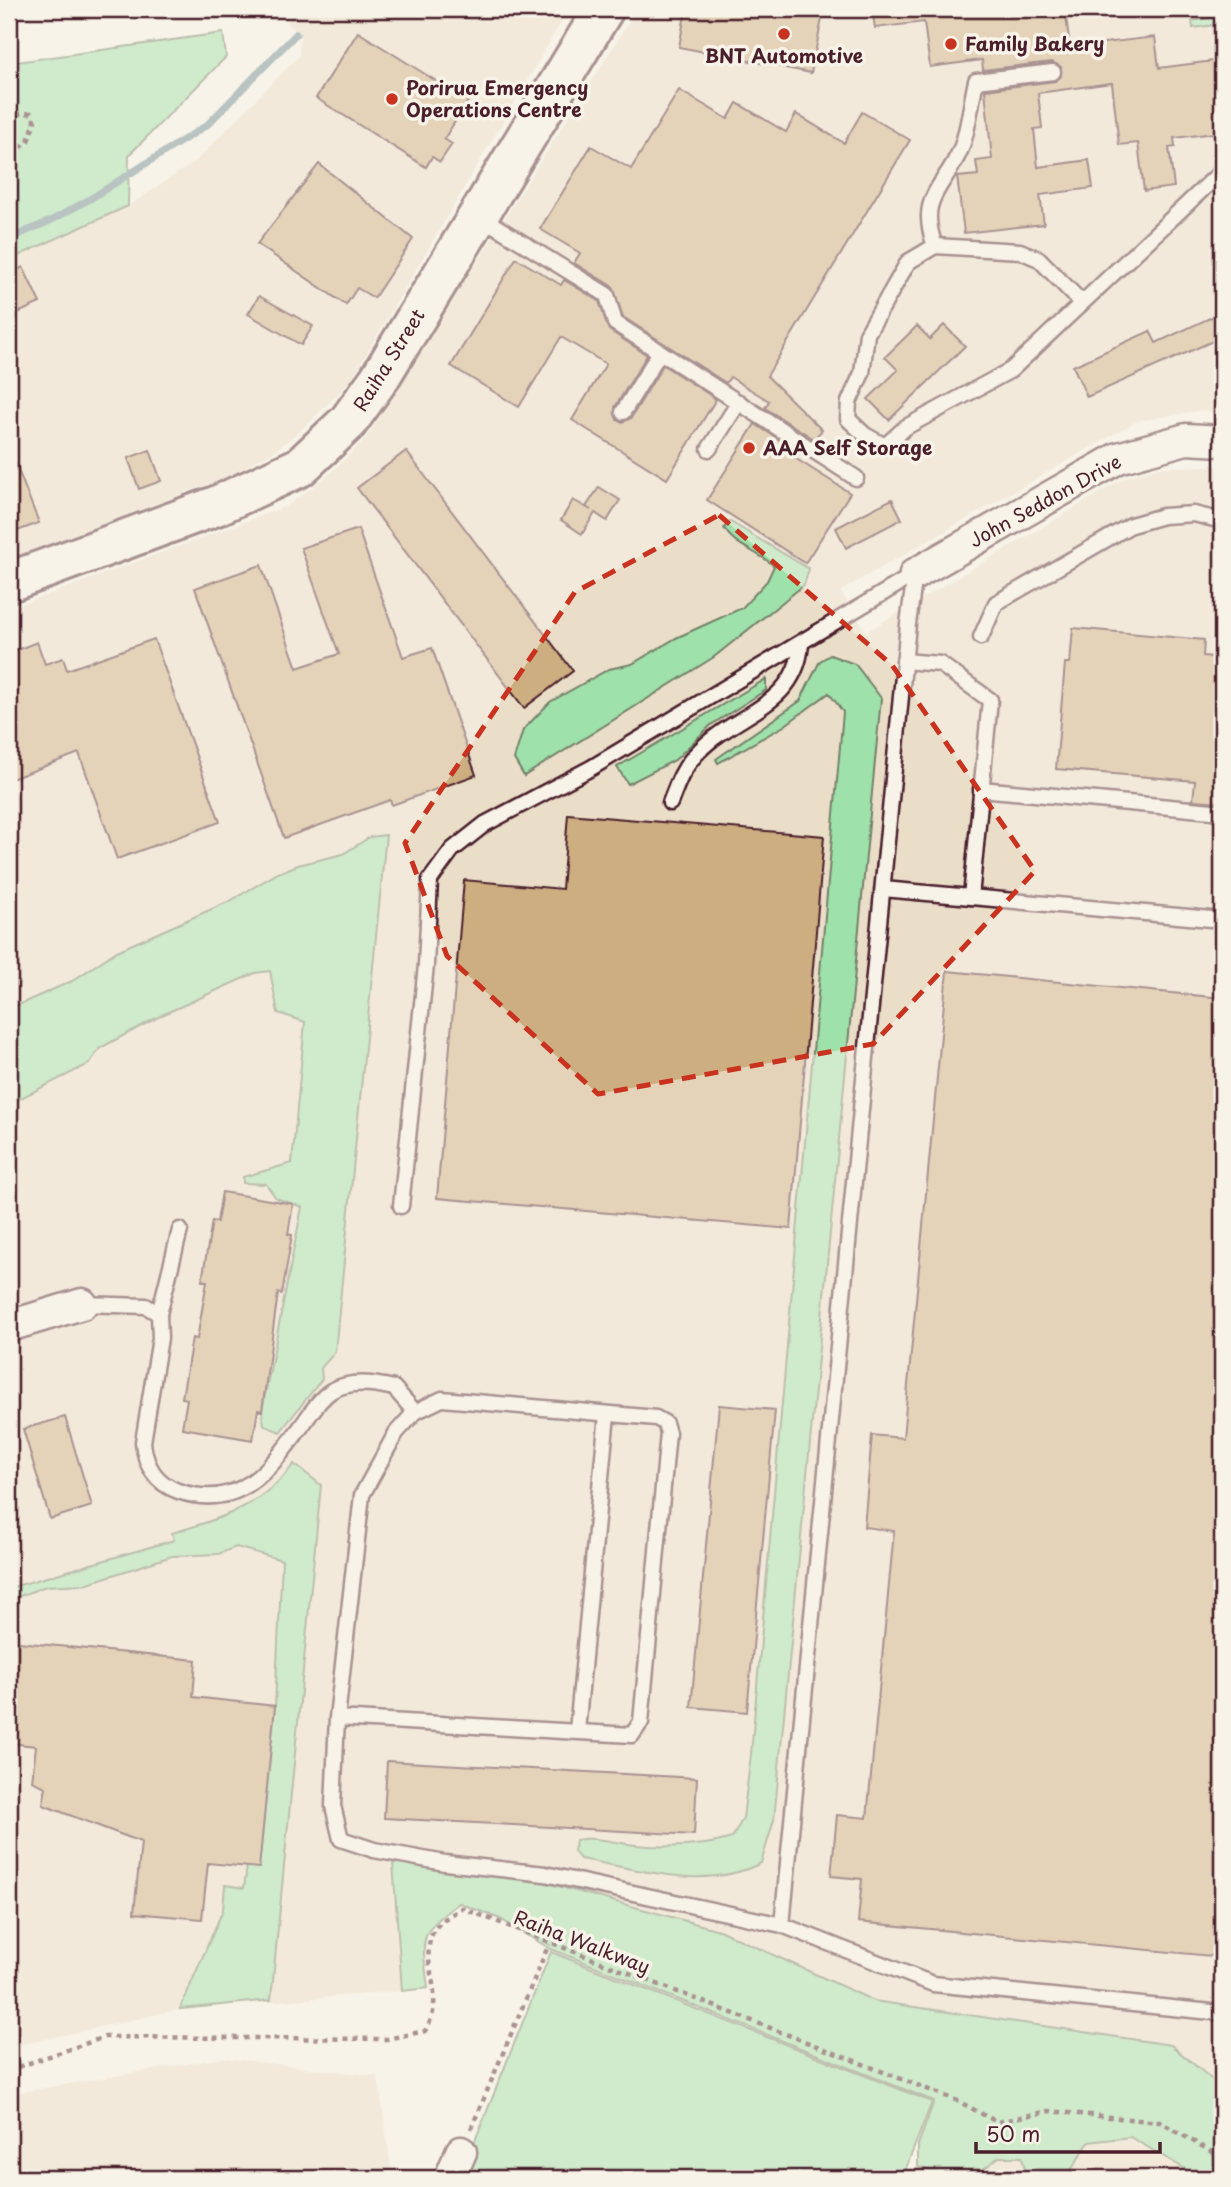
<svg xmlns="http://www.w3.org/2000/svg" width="1231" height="2187" font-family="'Playpen Sans',sans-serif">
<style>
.built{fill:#eadec9}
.green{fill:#9fe1aa;stroke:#74806a;stroke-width:2}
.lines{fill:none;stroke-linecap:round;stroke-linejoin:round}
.stream{stroke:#6a8995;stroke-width:7}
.building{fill:#ccae81;stroke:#4a1f2b;stroke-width:2}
.service-casing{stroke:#4a1f2b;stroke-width:19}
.minor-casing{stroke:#4a1f2b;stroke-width:35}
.secondary-casing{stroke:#4a1f2b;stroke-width:44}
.path{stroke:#4a1f2b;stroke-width:4.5;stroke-dasharray:5 5;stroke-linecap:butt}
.service{stroke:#f7f3e8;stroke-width:14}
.minor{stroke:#f7f3e8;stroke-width:30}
.secondary{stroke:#f7f3e8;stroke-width:38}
.marked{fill:none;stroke:#c8321e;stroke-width:5;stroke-dasharray:14 9;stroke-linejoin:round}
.poi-dot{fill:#c8321e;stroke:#f7f3e8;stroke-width:2.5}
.labels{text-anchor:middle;stroke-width:7;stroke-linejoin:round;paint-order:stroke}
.poi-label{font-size:19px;font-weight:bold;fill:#4a1f2b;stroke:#f7f3e8;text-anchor:start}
.street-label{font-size:19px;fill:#4a1f2b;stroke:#f7f3e8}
</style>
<rect width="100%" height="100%" fill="#f7f3e8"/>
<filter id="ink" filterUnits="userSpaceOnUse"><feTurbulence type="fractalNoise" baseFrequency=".0143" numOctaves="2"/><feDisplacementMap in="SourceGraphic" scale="14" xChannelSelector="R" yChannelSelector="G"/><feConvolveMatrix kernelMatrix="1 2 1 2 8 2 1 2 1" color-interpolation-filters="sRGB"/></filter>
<g filter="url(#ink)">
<g class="built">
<polygon points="300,9 569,9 351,380 310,422 275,451 220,480 9,558 9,260 128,206 196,161 299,56 300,36 287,22"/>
<polygon points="637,9 1222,9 1222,415 1203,410 1137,421 840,591 866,632 1127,477 1160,467 1222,466 1222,2088 1171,2045 874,2001 719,1930 393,1863 402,1991 181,2009 9,2047 9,609 287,506 331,473 366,438"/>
<polygon points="223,2058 378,2076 392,2178 9,2178 9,2094"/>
<polygon points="1130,2137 1201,2178 1066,2178 1089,2141"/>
<polygon points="999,2157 1022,2157 1027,2178 972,2178"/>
</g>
<g class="green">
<polygon points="1222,16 1222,24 1193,28 1192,21"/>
<polygon points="223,33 226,57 129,155 128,206 9,260 9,63"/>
<path d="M729 521 809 569 804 585 714 657 524 776 514 759 523 730 550 702 609 669 632 664 676 638 742 608 767 581 774 566C758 551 735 547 724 528Z"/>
<path d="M830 655 855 664 881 698 774 1820 761 1863C705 1892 639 1869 580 1859L574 1851 576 1840C596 1836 616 1843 635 1845 668 1848 700 1848 732 1838L743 1818 751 1754 843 712 829 693 784 726 718 763 716 759 800 701 820 661Z"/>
<polygon points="766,679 766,690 711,725 675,760 628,784 617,767"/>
<polygon points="386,835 335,1352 321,1368 322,1379 280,1432 264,1425 262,1411 302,1207 276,1198 266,1184 243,1183 243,1177 292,1163 305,1022 278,1013 270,971 255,973 164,1014 100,1048 89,1064 9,1104 9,1009 72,981 117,951 230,901 278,873 298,865 343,854 370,837"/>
<path d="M294 1464 321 1485 271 2000 180 2009 223 1910 225 1885 244 1888 247 1866 259 1867 275 1706 282 1560 236 1547 218 1554 172 1556 85 1584 46 1586 9 1600V1588L174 1540 172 1533C221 1519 262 1506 294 1464Z"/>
<path d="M393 1862 521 1876 719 1930 874 2001 1171 2045 1222 2088V2178H1201L1130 2137 1089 2142 1066 2178H1027L1022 2157H999L972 2178H954L918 2167V2145L934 2101 551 1949 500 1919 459 1903C416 1935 422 1938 428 1988L402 1991Z"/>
<polygon points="551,1952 932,2102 902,2178 460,2178"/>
</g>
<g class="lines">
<polyline class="stream" points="9,239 52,220 90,199 207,125 296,34"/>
</g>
<g class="building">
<polygon points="686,9 824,9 811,73 679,47"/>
<polygon points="872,9 1065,9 1070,47 1155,37 1159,68 1222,60 1222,132 1174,138 1175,147 1169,148 1174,187 1144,191 1138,143 1119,145 1112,83 1038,93 1042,128 1034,129 1038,167 1089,160 1093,188 1040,195 1044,224 964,233 957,177 978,175 976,161 992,159 985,90 1055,81 1061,76 1061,67 1052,62 983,70 982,60 930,67 924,22 875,28"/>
<polygon points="358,32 468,101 444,139 452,144 440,162 432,157 426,167 316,98"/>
<polygon points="679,90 728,119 737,103 786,132 796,114 844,143 862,112 910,140 767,376 822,430 814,439 765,408 769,401 730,377 726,383 623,317 613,287 574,263 580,253 540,229 591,146 631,169"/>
<polygon points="319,164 413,239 374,298 357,288 346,305 257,244"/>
<polygon points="516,258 561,285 564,280 599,301 609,330 647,355 615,407 617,420 623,422 631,418 663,365 716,399 667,479 572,420 606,364 561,337 519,407 451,366"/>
<polygon points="23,267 40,303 9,317 9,274"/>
<polygon points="259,296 313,326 301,345 248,314"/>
<polygon points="1214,316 1222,337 1087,397 1073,366 1150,331 1156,343"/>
<polygon points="944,325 965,346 889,420 868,399 898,370 885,357 917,326 930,339"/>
<polygon points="755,424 800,453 795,458 850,493 805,563 707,500"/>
<polygon points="9,447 39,523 9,534"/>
<polygon points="150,450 161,481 139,489 128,458"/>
<polygon points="406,451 573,671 524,708 357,488"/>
<polygon points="599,487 620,500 607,521 595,513 582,534 561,520 573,500 591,510 586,507"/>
<polygon points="892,499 902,519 846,548 836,528"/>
<polygon points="358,529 403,657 432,648 476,775 392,805 390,800 284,838 195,588 261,565 297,668 339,654 301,548"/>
<polygon points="1073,628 1204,640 1203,656 1222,658 1222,802 1193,800 1195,781 1056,769 1065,663 1070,663"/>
<polygon points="154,639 220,822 117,859 79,753 9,780 9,653 37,642 45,664 63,658 67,670"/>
<polygon points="568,814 824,836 791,1229 437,1198 464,880 562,889"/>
<polygon points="947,971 1222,998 1222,1957 858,1922 862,1879 831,1876 837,1815 867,1818 894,1531 864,1527 872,1435 903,1438"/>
<polygon points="222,1192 293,1204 288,1234 292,1235 282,1294 278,1293 262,1411 258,1410 253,1440 182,1428 187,1399 182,1398 192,1338 197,1339 207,1281 202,1281 212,1221 217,1222"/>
<polygon points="719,1405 775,1410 747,1712 691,1707"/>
<polygon points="65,1417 92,1506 50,1519 23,1429"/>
<polygon points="9,1641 196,1660 193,1697 275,1706 259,1868 208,1863 202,1919 134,1913 141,1842 43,1805 46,1787 32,1781 36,1746 9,1743"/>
<polygon points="387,1761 697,1778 694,1835 384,1818"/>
</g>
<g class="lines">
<g class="service-casing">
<g id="service">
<polyline points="479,216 607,295 615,323 856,478"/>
<path d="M935 246C916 195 946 188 962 146 969 126 971 102 976 81L1053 72"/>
<polyline points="1082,303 1039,259 1020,251 935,246 908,262 867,334 862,373 849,402 848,419 865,435 885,446 906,427 1011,370 1222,171"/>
<polyline points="623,412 660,352"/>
<polyline points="709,449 739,402"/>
<polyline points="981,637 996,603 1131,525 1163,516 1194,514 1222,521"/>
<polyline points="904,661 940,664 990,700 971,897"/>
<polyline points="981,789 1222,812"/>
<path d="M670 803C677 784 683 767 698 752 736 712 796 707 801 644"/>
<polyline points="883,889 1222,920"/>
<polyline points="401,1206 426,965 430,880 452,850 485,824 591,768 915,574"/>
<path d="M82 1304 146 1306 159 1314 160 1338 143 1442C145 1464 155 1483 178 1491 240 1512 270 1469 303 1424 311 1413 319 1399 331 1391 350 1380 373 1383 394 1388L415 1412"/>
<polyline points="159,1314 180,1230"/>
<polyline points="337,1718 632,1735 641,1722 668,1433 665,1423 656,1418 442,1399 415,1412 396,1433 362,1495 337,1718 333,1806 341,1839 374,1850 445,1863 545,1874 782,1925 933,1984 1222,2013"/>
<polyline points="577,1731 607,1414"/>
<polyline points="782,1925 908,624 915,574"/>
</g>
</g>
<g class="minor-casing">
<g id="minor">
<polyline points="915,574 1118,458 1186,439 1222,441"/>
<polyline points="9,1326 82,1304"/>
<polyline points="450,2178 461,2152"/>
</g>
</g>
<g class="secondary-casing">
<polyline id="secondary" points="9,582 216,506 300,467 348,422 379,379 604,9"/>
</g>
<g class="path">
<polyline points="9,122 19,114 31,113 35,122 28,141 9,159"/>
<path d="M9 2070 105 2037 387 2039 425 2031C451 1991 411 1955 439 1924 444 1918 455 1913 462 1908L958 2101 997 2122 1049 2111 1160 2122 1222 2158"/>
<polyline points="471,2129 549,1944"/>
</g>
<use href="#service" class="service"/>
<use href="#minor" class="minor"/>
<use href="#secondary" class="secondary"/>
</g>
</g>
<path d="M0 0H1231V2187H0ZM719 515 892 665 1035 871 873 1044 598 1094 447 956 405 843 575 592Z" fill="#f7f3e8" fill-opacity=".55" fill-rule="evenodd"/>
<path class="marked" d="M719 515 892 665 1035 871 873 1044 598 1094 447 956 405 843 575 592Z"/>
<g class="poi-dot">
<circle cx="784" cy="34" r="7"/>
<circle cx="951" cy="44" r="7"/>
<circle cx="392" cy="99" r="7"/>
<circle cx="749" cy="448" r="7"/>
</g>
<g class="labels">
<g class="poi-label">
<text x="965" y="51">Family Bakery</text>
<text x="784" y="63" text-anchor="middle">BNT Automotive</text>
<text x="406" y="95">Porirua Emergency<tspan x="406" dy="22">Operations Centre</tspan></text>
<text x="763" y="455">AAA Self Storage</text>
</g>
<g class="street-label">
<text transform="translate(389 360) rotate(-58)" y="7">Raiha Street</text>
<text transform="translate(1045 501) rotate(-29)" y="7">John Seddon Drive</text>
<text transform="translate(582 1942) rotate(21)" y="7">Raiha Walkway</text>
</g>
</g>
<rect width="1231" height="2187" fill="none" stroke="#f7f3e8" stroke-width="35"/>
<rect x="18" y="18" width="1196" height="2152" fill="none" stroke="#4a1f2b" stroke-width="2.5" filter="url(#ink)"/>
<path d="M976 2142v10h184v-10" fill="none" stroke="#4a1f2b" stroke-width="3.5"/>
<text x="986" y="2142" font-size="21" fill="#4a1f2b" stroke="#f7f3e8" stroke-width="5" paint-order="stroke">50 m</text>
</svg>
